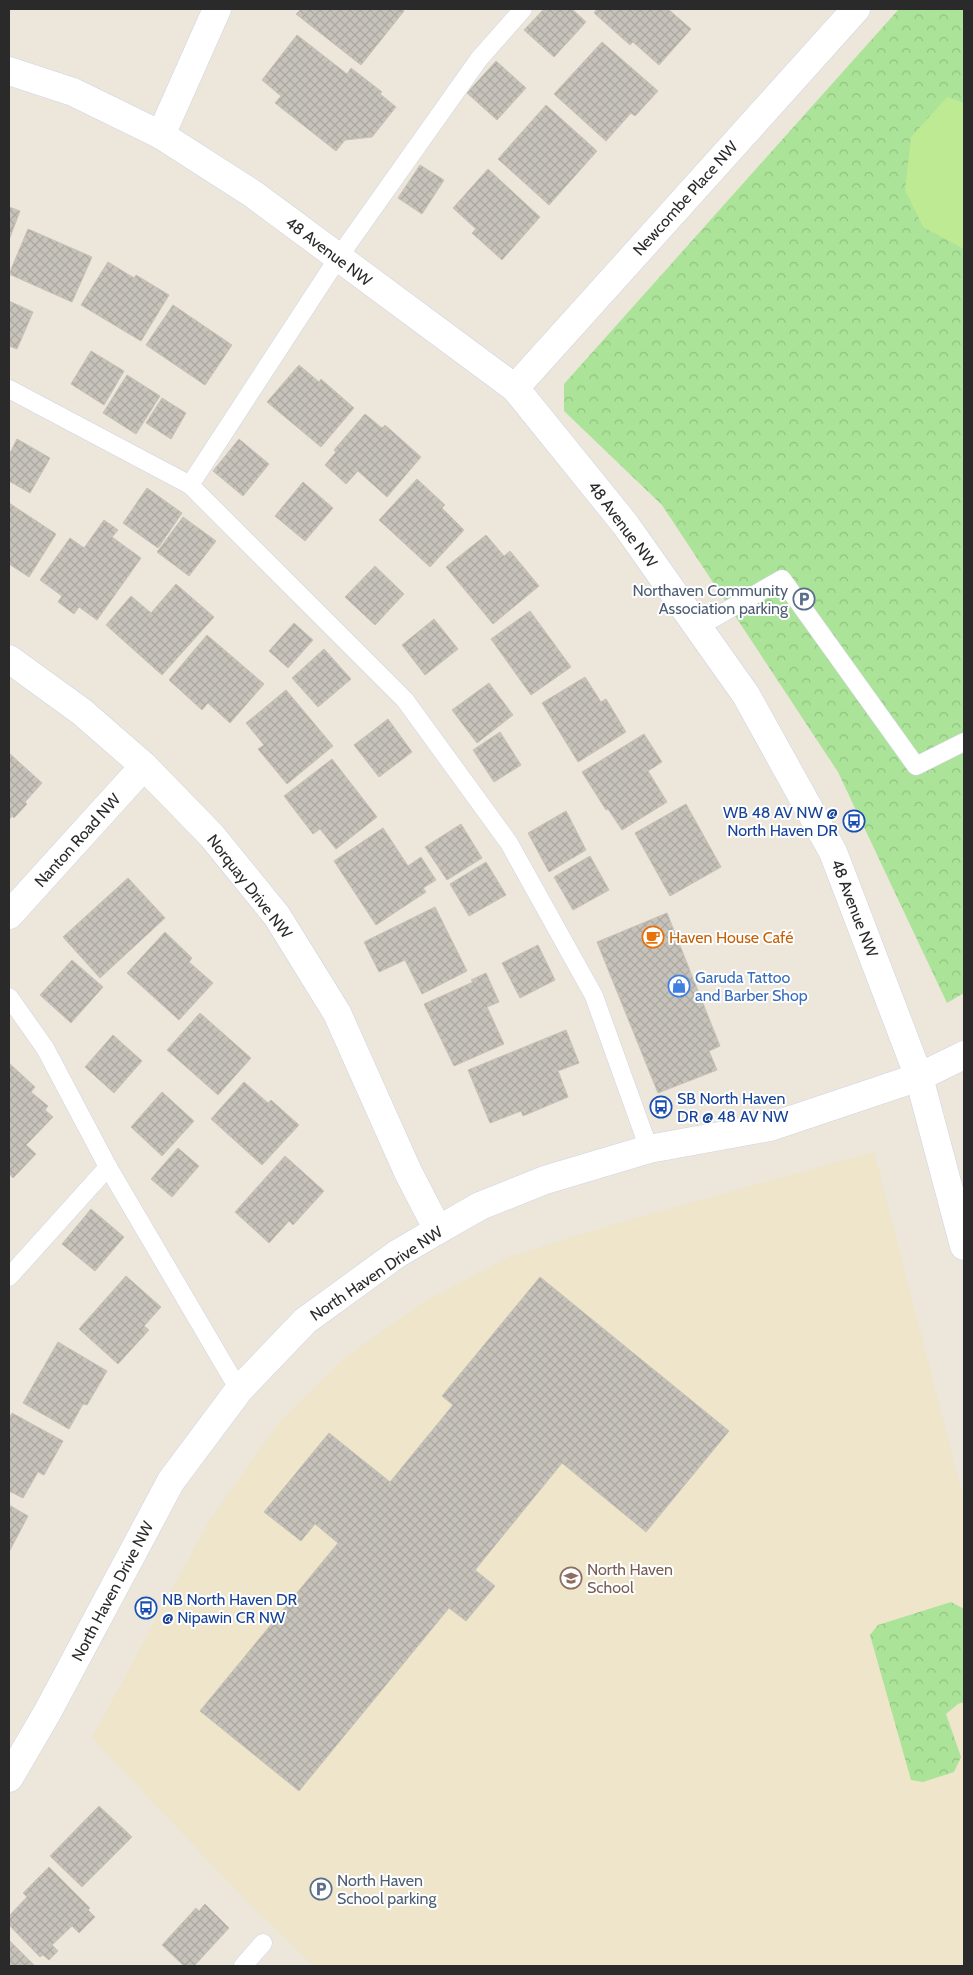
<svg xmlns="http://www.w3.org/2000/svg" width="973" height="1975" font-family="Cabin,sans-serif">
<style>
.education{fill:#eee5cb}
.park{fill:url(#park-crowns)}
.pitch{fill:#beea93}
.building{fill:url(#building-cross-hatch);stroke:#c7c2b5}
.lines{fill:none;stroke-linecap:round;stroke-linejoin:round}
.lane-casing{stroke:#d1d3e3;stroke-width:19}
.street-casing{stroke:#d1d3e3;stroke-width:29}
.secondary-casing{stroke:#d1d3e3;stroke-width:29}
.lane{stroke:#fff;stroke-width:18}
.street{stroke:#fff;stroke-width:28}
.secondary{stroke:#fff;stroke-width:28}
.labels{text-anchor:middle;stroke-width:4;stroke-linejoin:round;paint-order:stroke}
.street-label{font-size:16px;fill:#2a2a2a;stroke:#fff}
.service-label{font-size:16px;fill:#4e5e75;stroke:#fff;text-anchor:end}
.transit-label{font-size:16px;fill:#164399;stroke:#fff;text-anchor:start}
.food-label{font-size:16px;fill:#c56008;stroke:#fff;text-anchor:start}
.shop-label{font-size:16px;fill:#366cbe;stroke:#fff;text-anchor:start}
.education-label{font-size:16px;fill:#785e54;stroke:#fff;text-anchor:start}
</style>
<defs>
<pattern id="park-crowns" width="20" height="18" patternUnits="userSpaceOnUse" patternTransform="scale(1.25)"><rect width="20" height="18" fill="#abe398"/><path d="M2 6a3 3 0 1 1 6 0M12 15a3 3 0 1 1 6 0" fill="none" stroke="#93c383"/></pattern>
<pattern id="building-cross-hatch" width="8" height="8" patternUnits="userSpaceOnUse" patternTransform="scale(1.25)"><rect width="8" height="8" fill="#c7c3bb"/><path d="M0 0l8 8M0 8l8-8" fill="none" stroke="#aba8a1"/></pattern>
</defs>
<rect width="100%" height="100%" fill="#ece6db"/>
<polygon class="education" points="874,1152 964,1501 964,1966 314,1966 249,1904 92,1738 209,1521 281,1420 347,1356 422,1303 508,1257 621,1222"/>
<g class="park">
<polygon points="899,9 964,9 964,993 947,1003 838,772 662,505 564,411 564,384"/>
<polygon points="951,1602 964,1609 964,1702 958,1704 946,1714 961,1757 954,1772 923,1782 911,1780 870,1635 878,1625"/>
</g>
<polygon class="pitch" points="947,97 964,103 964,249 923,227 905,190 911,137"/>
<g class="building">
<polygon points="301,9 401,9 404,11 361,65 296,14"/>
<polygon points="544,9 572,9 586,22 554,57 524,30"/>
<polygon points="597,9 668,9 691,29 659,65 633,42 630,45 594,13"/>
<polygon points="297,35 347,74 351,68 382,92 380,94 396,107 372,137 345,140 336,151 275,103 281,96 262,80"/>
<polygon points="602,42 658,91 635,116 631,113 606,141 554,94"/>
<polygon points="496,61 526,88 497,120 467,93"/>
<polygon points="546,105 597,151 549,205 498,159"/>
<polygon points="420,165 444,180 422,214 398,198"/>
<polygon points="488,169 540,217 502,260 472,233 476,229 453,208"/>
<polygon points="9,207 20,211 9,240"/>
<polygon points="28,229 92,257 72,302 9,274"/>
<polygon points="108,262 134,278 136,275 169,295 141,341 81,305"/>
<polygon points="9,301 33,312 17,349 9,346"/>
<polygon points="173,305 232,345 205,385 146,345"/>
<polygon points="91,351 124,371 104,405 71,384"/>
<polygon points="299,365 319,382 321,379 354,408 321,447 267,402"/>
<polygon points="127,375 160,396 136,434 103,413"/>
<polygon points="162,398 186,413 171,439 146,423"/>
<polygon points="365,414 382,428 385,425 421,457 387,497 358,471 346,484 325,465 336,452 334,450"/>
<polygon points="17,439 50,458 30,493 9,481 9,455"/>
<polygon points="239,439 269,464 243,496 213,471"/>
<polygon points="417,479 445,505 442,508 464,530 430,567 379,520"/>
<polygon points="303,482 333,508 305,541 275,516"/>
<polygon points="147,488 182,513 158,548 123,523"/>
<polygon points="9,503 56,534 29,577 9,564"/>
<polygon points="183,517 216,541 189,576 157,552"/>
<polygon points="104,520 118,530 112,537 141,558 97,620 79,607 74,614 58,602 62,596 40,580 70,538 84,548"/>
<polygon points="486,535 504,556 510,551 539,586 493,624 446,567"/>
<polygon points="375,566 404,594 375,625 345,597"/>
<polygon points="176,584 214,617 162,675 106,625 131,596 151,613"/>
<polygon points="530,611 571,667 531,695 491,639"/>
<polygon points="434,619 458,649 425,675 402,645"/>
<polygon points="294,623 313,640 288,668 269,651"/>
<polygon points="207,635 264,684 230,723 208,703 202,710 169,680"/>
<polygon points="324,649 351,679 318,707 292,678"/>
<polygon points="585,677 601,702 606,699 626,732 578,762 542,703"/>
<polygon points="489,683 513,715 477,743 452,710"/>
<polygon points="286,690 333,746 287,784 258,749 264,745 246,723"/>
<polygon points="388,719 412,752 379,777 354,745"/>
<polygon points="500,732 521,765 494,782 473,750"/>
<polygon points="644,734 662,762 648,771 667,802 622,830 608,809 606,810 582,772"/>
<polygon points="9,753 42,783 25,802 27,804 14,818 12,816 9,820"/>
<polygon points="332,759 377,817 336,849 320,829 313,834 284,796"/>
<polygon points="686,804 721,867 670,896 635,833"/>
<polygon points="566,811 586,850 549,872 528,833"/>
<polygon points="461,824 482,858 447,880 425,847"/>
<polygon points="383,828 408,866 421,857 436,880 423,888 426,892 376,925 334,861"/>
<polygon points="590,856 609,890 573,910 554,877"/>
<polygon points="486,862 506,895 469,916 450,884"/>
<polygon points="128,878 165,918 100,978 63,937"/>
<polygon points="435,907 467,971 422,994 405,960 379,972 364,942"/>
<polygon points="667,913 720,1046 709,1051 717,1070 658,1093 597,942"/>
<polygon points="165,932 192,958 189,962 213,983 179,1020 127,973"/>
<polygon points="538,945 555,980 520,998 502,963"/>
<polygon points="72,960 103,987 71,1023 40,995"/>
<polygon points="486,973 499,1002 487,1007 504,1044 454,1066 424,1004 473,982 471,980"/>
<polygon points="200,1013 251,1058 218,1095 167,1050"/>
<polygon points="566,1030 579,1063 558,1071 568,1097 523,1116 521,1111 490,1123 468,1070"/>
<polygon points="113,1035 142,1061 114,1093 85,1067"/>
<polygon points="9,1063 35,1087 31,1092 48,1106 45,1110 53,1117 26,1145 36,1154 13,1178 9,1173"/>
<polygon points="244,1082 268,1103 271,1100 299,1125 262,1165 211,1119"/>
<polygon points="162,1092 194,1121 162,1156 131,1127"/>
<polygon points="178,1148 199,1166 172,1197 151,1179"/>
<polygon points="285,1156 324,1191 293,1225 289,1221 269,1243 235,1212"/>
<polygon points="91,1209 124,1237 95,1271 62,1244"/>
<polygon points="126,1276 161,1307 144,1326 149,1330 118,1364 79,1329"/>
<polygon points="540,1277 729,1431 646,1532 562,1463 475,1570 495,1586 466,1621 449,1608 299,1791 200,1711 338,1543 315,1524 301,1541 264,1512 329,1433 390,1482 453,1405 442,1396"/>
<polygon points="58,1342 107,1371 87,1405 83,1404 69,1429 23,1403"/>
<polygon points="12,1413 63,1441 44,1475 38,1472 23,1498 9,1491 9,1419"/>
<polygon points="9,1505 28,1516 9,1552"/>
<polygon points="99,1806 132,1837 82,1887 50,1856"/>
<polygon points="49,1867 90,1908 88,1910 95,1917 79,1933 72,1926 52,1945 58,1951 49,1960 43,1955 40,1957 9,1925 9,1916 27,1897 23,1893"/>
<polygon points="205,1904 229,1928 194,1966 184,1966 162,1945 196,1908 199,1911"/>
<polygon points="9,1940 35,1966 9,1966"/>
</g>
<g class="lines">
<g class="lane-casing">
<g id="lane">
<polyline points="9,389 190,485 405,700 509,843 594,996 649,1149"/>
<polyline points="190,485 338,258 479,59 523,9"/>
<polyline points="698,627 782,579 916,766 964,742"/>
<polyline points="9,997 45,1048 108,1167 239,1390"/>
<polyline points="9,1277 108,1167"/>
<polyline points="243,1966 263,1943"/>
</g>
</g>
<g class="street-casing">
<g id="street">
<polyline points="9,71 73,92 161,135 253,194 515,388 625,524 746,695 833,852 919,1077 964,1055"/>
<polyline points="161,135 217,9"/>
<polyline points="515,388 856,9"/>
<polyline points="9,659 82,712 144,766 212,836 277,916 337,1013 408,1172 438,1230"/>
<polyline points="9,915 144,766"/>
</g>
</g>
<g class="secondary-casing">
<polyline id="secondary" points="9,1778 47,1713 171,1481 239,1390 305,1321 397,1254 438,1230 480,1206 545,1180 649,1149 770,1127 919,1077 964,1246"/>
</g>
<use href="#lane" class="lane"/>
<use href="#street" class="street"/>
<use href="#secondary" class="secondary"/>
</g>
<defs>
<g id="parking-ring" transform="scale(1.125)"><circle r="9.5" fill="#fff" stroke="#5c6f8a" stroke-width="1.5"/><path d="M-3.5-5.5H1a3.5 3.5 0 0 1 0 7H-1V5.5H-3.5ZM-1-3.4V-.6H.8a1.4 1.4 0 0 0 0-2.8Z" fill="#5c6f8a"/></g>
<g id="bus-ring" transform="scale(1.125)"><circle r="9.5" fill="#fff" stroke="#1a4fb4" stroke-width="1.5"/><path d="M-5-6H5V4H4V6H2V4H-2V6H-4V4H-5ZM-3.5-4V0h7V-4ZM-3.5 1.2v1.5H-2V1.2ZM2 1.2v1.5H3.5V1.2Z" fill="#1a4fb4"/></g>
<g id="cafe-ring" transform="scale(1.125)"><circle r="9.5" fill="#fff" stroke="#e8710a" stroke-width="1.5"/><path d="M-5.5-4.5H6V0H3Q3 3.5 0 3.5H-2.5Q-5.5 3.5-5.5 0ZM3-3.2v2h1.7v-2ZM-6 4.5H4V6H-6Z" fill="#e8710a"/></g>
<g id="shop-ring" transform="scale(1.125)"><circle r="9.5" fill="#fff" stroke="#3f7fe0" stroke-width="1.5"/><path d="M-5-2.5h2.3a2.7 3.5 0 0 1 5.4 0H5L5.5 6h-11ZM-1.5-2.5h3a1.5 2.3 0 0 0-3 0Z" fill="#3f7fe0"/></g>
<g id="school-ring" transform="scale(1.125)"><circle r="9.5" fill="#fff" stroke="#8d6e63" stroke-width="1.5"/><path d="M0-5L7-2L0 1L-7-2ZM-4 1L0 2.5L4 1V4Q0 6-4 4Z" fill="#8d6e63"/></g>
</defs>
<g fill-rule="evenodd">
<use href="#parking-ring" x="804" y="599"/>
<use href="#bus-ring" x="854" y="821"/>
<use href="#cafe-ring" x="653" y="937"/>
<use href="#shop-ring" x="679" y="986"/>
<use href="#bus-ring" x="661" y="1107"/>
<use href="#school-ring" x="571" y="1578"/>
<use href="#bus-ring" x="146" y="1608"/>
<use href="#parking-ring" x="321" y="1889"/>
</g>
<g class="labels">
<g class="street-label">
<text transform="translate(685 198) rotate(-48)" y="6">Newcombe Place NW</text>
<text transform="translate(329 251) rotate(37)" y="6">48 Avenue NW</text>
<text transform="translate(623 524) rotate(53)" y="6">48 Avenue NW</text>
<text transform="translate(77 840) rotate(-48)" y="6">Nanton Road NW</text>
<text transform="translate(250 886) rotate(52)" y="6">Norquay Drive NW</text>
<text transform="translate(855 908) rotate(69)" y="6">48 Avenue NW</text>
<text transform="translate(376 1273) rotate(-34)" y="6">North Haven Drive NW</text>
<text transform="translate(112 1591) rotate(-62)" y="6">North Haven Drive NW</text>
</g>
<g class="service-label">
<text x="788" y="596">Northaven Community<tspan x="788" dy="18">Association parking</tspan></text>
<text x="337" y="1886" text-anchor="start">North Haven<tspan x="337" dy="18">School parking</tspan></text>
</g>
<g class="transit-label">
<text x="838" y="818" text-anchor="end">WB 48 AV NW @<tspan x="838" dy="18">North Haven DR</tspan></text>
<text x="677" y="1104">SB North Haven<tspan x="677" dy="18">DR @ 48 AV NW</tspan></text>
<text x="162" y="1605">NB North Haven DR<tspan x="162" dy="18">@ Nipawin CR NW</tspan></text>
</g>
<g class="food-label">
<text x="669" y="943">Haven House Café</text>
</g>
<g class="shop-label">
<text x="695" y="983">Garuda Tattoo<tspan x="695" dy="18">and Barber Shop</tspan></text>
</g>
<g class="education-label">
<text x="587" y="1575">North Haven<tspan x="587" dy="18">School</tspan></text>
</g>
</g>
<rect width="973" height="1975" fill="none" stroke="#2a2a2a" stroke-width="20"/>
</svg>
